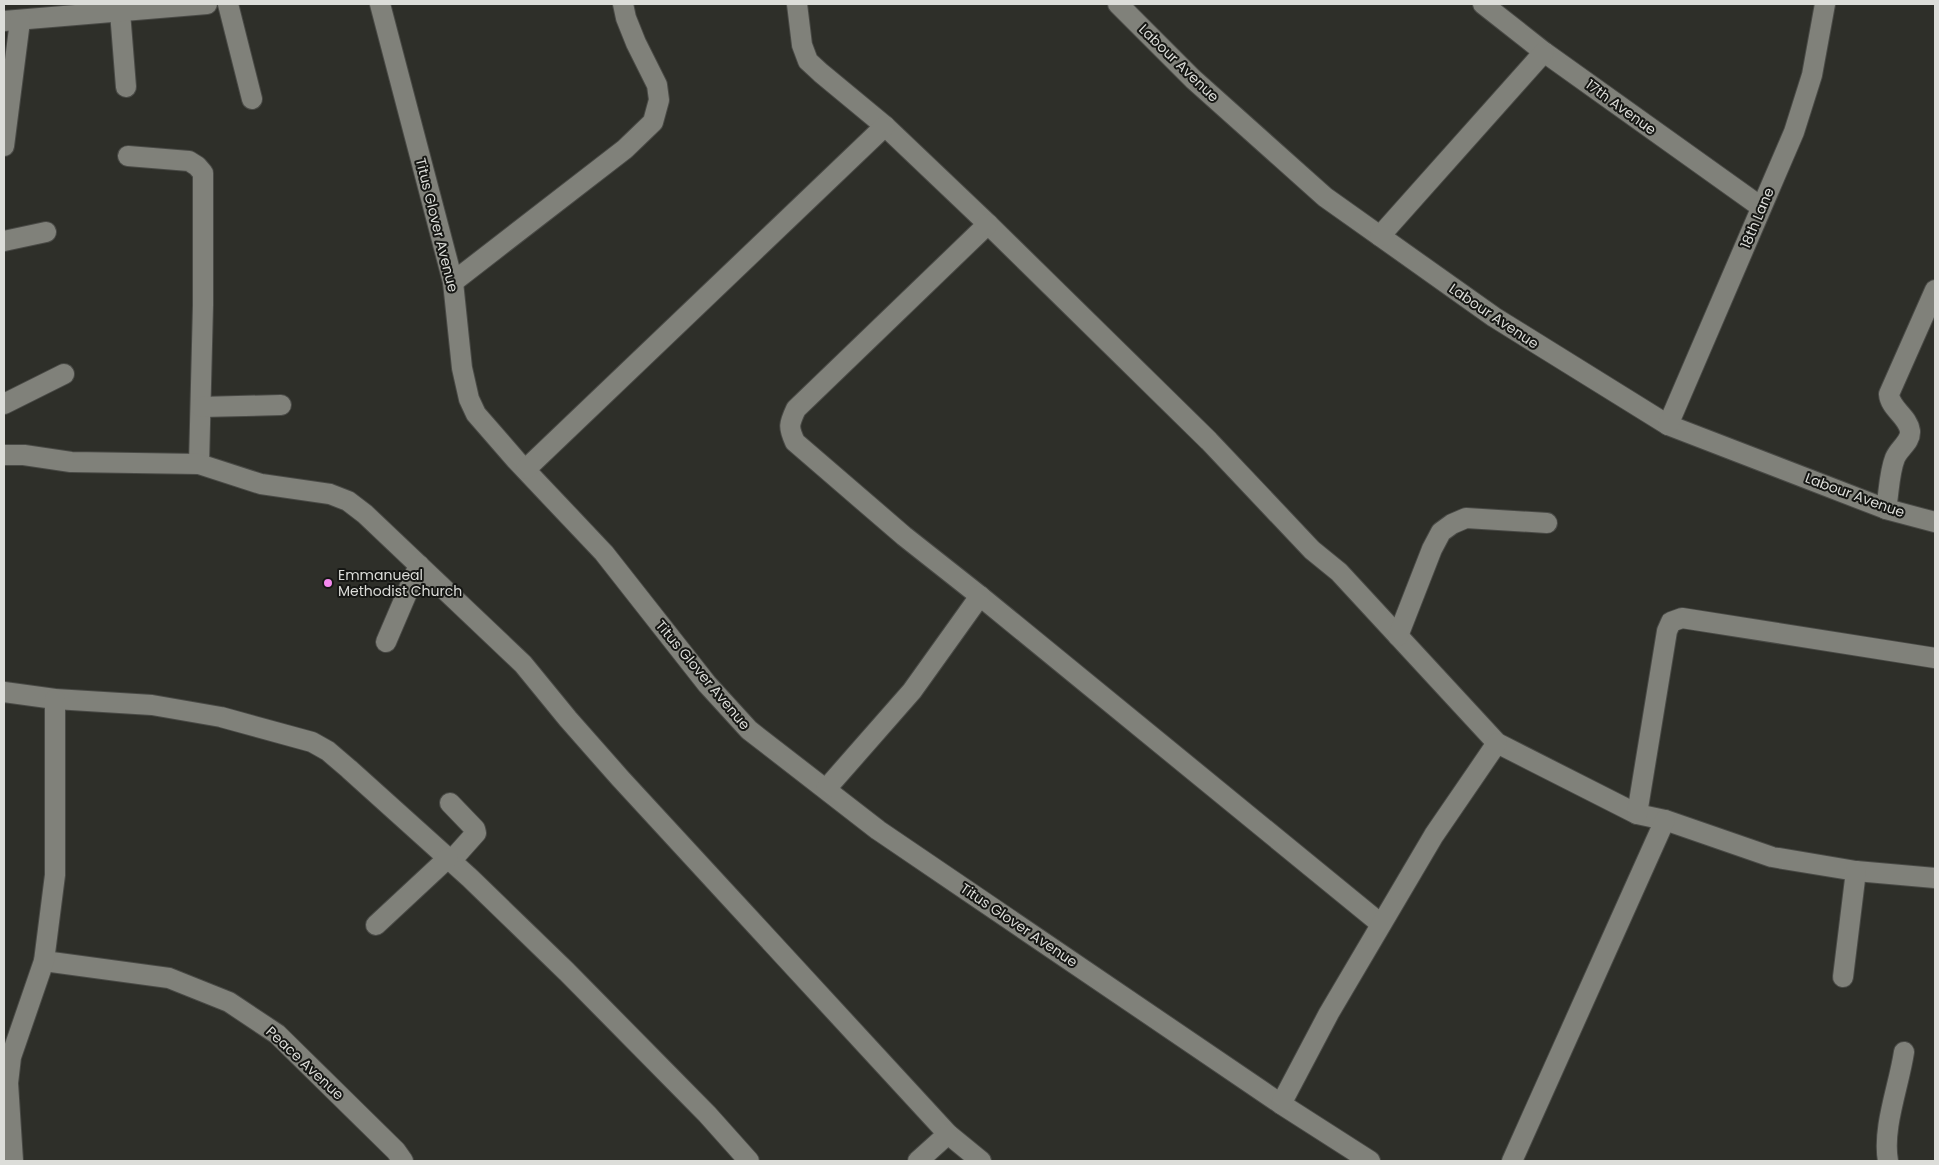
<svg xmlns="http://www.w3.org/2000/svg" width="1939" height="1165" font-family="Poppins,sans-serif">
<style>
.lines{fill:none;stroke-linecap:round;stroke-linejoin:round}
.minor-casing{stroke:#494a46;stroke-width:22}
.minor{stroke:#80817a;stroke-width:20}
.poi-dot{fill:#f589ef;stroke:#161714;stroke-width:2}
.labels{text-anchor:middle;stroke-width:4;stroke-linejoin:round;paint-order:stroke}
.street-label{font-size:14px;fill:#dcddd9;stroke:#161714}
.poi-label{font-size:14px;fill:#dcddd9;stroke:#161714;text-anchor:start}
</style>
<rect width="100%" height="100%" fill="#2e2f29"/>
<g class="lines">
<g class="minor-casing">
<g id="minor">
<polyline points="228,4 252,99"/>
<polyline points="380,4 453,282 462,368 469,399 476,414 516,460 604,553 707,684 749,730 878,830 1281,1104 1370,1161"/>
<polyline points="797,4 802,45 808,61 821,73 885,126 988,224 1209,441 1312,550 1339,572 1497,743 1637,814 1665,820 1772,857 1856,871 1935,878"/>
<polyline points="1118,4 1193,79 1325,197 1494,317 1668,425 1886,509 1935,522"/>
<polyline points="1483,4 1544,52 1761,207"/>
<polyline points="120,12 126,87"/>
<polyline points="4,21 207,4"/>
<polyline points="4,146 20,21"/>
<polyline points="128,156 189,161 197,166 203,173 203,305 199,464"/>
<path d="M988 224 796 409C789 424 788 427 795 442L904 536 980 596 1381 924"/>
<polyline points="1380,236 1544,52"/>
<polyline points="4,241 46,232"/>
<polyline points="453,282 625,149 653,122 659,100 657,85 636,43 626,18 623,4"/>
<polyline points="4,404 64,374"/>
<polyline points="201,407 281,405"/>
<polyline points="1668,425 1794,132 1812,75 1825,4"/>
<polyline points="4,455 24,455 71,462 199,464 261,484 330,494 348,501 365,514 523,664 568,719 620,778 948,1134 981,1161"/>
<polyline points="526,469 885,126"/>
<path d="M1886 509C1889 493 1889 473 1895 458 1899 448 1911 442 1910 431 1908 416 1890 409 1889 394L1935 290"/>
<polyline points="1398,636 1432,549 1441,532 1452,524 1466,518 1547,523"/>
<polyline points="386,642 419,565"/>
<polyline points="4,692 55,699 152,705 221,717 312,742 328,751 349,769 470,878 567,972 707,1114 749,1161"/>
<polyline points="826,789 912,691 980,596"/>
<polyline points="450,803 475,829 476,833 451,861"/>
<polyline points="1637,814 1667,631 1671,622 1682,618 1935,658"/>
<polyline points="376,925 448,858"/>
<polyline points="44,961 169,978 229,1002 277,1034 396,1151 403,1161"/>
<polyline points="1843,977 1856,871"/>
<polyline points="1281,1104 1329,1013 1434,835 1497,743"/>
<polyline points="13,1161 8,1083 11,1057 44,961 55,875 55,699"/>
<polyline points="918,1161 948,1134"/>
<polyline points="1512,1161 1665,820"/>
<path d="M1888 1161C1882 1128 1899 1086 1904 1052"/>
</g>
</g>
<use href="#minor" class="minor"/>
</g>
<circle class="poi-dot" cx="328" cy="583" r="5"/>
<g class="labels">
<g class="street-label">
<text transform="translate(1179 63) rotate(44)" y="5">Labour Avenue</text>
<text transform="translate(1621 107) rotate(36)" y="5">17th Avenue</text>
<text transform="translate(1757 218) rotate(-67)" y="5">18th Lane</text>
<text transform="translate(437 225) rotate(76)" y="5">Titus Glover Avenue</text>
<text transform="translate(1494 316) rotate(34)" y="5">Labour Avenue</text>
<text transform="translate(1855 495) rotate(20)" y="5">Labour Avenue</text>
<text transform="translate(703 675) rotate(50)" y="5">Titus Glover Avenue</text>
<text transform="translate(1019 925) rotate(34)" y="5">Titus Glover Avenue</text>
<text transform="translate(305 1063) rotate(43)" y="5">Peace Avenue</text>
</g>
<g class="poi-label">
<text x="338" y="580">Emmanueal<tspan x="338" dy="16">Methodist Church</tspan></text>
</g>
</g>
<rect width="1939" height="1165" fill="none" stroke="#dcddd9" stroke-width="10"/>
</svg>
